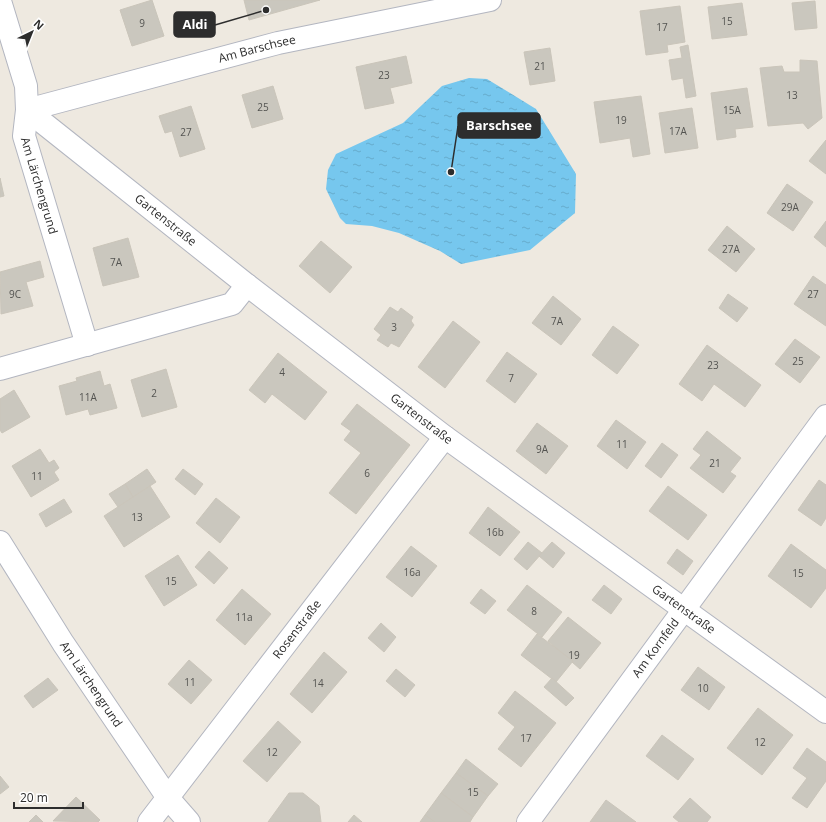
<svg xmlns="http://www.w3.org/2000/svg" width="826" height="822" font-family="'Open Sans',sans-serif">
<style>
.water{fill:url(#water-ripples)}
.building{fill:#cac7be;stroke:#cac5ba}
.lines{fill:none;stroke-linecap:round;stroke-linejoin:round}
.street-casing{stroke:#b3b6c0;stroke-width:24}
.street{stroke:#fff;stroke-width:22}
.labels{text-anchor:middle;stroke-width:3.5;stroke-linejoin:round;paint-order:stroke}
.number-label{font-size:10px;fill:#545451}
.street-label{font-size:12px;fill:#2d2d2d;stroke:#fff}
.leader{fill:none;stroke:#2d2d2d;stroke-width:1.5}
.callout-dot{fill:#2d2d2d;stroke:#fff;stroke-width:1.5}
.callout{fill:#2d2d2d;stroke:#2d2d2d;stroke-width:1.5}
.callout-label{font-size:13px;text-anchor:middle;font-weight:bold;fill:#fff}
</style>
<defs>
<pattern id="water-ripples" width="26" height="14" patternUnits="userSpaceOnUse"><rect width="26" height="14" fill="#76c7ee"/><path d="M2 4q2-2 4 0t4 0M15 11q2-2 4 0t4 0" fill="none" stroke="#66abcc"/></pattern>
</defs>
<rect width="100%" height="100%" fill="#eee9e0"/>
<polygon class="water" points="469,78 487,79 536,109 576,174 575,213 530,250 461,264 440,251 399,233 372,226 346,224 340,218 326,189 328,170 336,154 403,123 442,86"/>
<g class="building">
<polygon points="152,0 164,36 132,46 120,10"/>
<polygon points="244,0 320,0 249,20"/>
<polygon points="815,1 817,28 795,30 792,3"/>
<polygon points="742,3 747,35 712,39 708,7"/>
<polygon points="680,6 685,42 667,45 668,52 646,55 640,11"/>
<polygon points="688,45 696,96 686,98 683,78 672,80 669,60 682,58 680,47"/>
<polygon points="550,48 555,81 530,85 524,52"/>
<polygon points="406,56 412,83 390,88 394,103 365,109 356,67"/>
<polygon points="800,60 817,61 822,118 808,129 803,123 768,126 760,68 782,66 784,72 800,72"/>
<polygon points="273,86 283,119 252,128 242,95"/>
<polygon points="747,88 753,127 735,129 736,137 717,140 711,93"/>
<polygon points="641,96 650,154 633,157 630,138 600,143 594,102"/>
<polygon points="191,106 205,149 180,157 172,131 165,133 159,116"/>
<polygon points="692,108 698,148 665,153 659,113"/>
<polygon points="826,140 826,174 809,161"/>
<polygon points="0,178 4,196 0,197"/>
<polygon points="787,184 813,202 793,231 767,213"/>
<polygon points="826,221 826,247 814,237"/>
<polygon points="727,226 755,249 736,272 708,250"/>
<polygon points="128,238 139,277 103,286 93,248"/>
<polygon points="321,241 352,267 330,293 299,266"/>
<polygon points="40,261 44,277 26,282 33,306 1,314 0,272"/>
<polygon points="813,276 826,285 826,326 794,304"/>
<polygon points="728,294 748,308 737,322 719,308"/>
<polygon points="553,296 581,319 561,345 532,323"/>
<polygon points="390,307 398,312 401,308 413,317 411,321 414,325 399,347 391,343 388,347 377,340 381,335 374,329"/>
<polygon points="453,321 480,342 445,388 418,367"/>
<polygon points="613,326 639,345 617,374 592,355"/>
<polygon points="795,339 820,357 800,383 775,364"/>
<polygon points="707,345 761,385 745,407 714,384 702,401 679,384"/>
<polygon points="507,352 537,374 515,403 486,381"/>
<polygon points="278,353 327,392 305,420 272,394 265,403 249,390"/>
<polygon points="166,369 177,407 142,417 131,380"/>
<polygon points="100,371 104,386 110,384 117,408 90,415 88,409 66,415 59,386 77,381 76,378"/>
<polygon points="14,390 30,417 2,433 0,430 0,399"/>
<polygon points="357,404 410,445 356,514 329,493 361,453 344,440 351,431 341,424"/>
<polygon points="616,420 646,442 627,469 597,446"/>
<polygon points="537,423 568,446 546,474 516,451"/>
<polygon points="707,431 741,458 730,472 736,476 723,493 690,468 701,455 693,449"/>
<polygon points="662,443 678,455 661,478 645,466"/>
<polygon points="40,449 49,463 54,460 59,468 54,472 59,480 31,497 12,466"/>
<polygon points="147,469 156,482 133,497 125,484"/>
<polygon points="183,469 203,484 195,495 175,479"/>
<polygon points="819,480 826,485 826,518 821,526 798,510"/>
<polygon points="125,484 133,497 118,507 109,494"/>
<polygon points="150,486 170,517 124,547 104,516"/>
<polygon points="668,486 707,515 688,540 649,511"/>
<polygon points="216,498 240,517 220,543 196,523"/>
<polygon points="64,499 72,512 46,527 39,514"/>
<polygon points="488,507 520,532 500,556 469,533"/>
<polygon points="528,542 542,553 527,570 514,559"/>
<polygon points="552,542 565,553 553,568 539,556"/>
<polygon points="791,544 826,570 826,588 811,608 768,576"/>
<polygon points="411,546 437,566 412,597 386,577"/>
<polygon points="677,549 693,561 683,575 667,563"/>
<polygon points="209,551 228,568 214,584 195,567"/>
<polygon points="178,555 197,585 164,606 145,576"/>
<polygon points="527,585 562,612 542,637 507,610"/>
<polygon points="604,585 622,599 611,614 592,600"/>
<polygon points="242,589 271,614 245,645 216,620"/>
<polygon points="481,589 496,601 485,614 470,603"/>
<polygon points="568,617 601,643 580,669 548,641"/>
<polygon points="381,623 396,637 384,652 368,638"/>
<polygon points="537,634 573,661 556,682 521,655"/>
<polygon points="324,652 347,672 312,713 290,694"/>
<polygon points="189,660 212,680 191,704 168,684"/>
<polygon points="698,667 725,687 709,710 681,690"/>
<polygon points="396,669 415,685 405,697 386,681"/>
<polygon points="48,678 58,690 33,708 24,696"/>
<polygon points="552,678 574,698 566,706 544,687"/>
<polygon points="515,691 556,723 521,767 498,749 515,727 498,713"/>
<polygon points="758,708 793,735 762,775 727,748"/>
<polygon points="278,721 301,742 267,782 243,761"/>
<polygon points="662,735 694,759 678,780 646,756"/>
<polygon points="807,748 826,762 826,781 807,808 792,798 807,778 793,768"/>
<polygon points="466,759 498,784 488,796 456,773"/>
<polygon points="456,773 488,796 473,817 441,793"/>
<polygon points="0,776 9,787 0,794"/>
<polygon points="289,793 303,793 319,806 321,822 268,822"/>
<polygon points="441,793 473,817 470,822 435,822 425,815"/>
<polygon points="76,797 100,820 98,822 53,821"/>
<polygon points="690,798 711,817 707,822 679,822 673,817"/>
<polygon points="606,800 636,822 590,822"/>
<polygon points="36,815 43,822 29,822"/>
<polygon points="354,815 362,822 348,822"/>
<polygon points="425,815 435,822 420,822"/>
</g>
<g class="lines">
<g class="street-casing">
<g id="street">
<path id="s1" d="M0 1 26 86 27 110 24 136 87 345"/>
<path id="s2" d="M27 110 247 285 445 437 826 712"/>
<path id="s3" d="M27 110 278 43 490 0"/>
<polyline points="0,369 232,304 247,285"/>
<path id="s4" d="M0 542 63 643 168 798 189 822"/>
<path id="s5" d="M149 822 445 437"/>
<path id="s6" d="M528 822 826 416"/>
</g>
</g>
<use href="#street" class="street"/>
</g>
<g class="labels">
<g class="number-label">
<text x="727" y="25">15</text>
<text x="142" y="27">9</text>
<text x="662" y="31">17</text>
<text x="540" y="70">21</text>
<text x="384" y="79">23</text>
<text x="792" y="99">13</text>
<text x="263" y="111">25</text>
<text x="732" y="114">15A</text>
<text x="621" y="124">19</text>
<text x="678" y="135">17A</text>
<text x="186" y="136">27</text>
<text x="790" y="211">29A</text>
<text x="731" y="253">27A</text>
<text x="116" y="266">7A</text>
<text x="15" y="298">9C</text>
<text x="813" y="298">27</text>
<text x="557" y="325">7A</text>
<text x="394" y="331">3</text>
<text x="798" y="365">25</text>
<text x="713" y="369">23</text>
<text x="282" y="376">4</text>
<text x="511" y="382">7</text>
<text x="154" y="397">2</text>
<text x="88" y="401">11A</text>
<text x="622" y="448">11</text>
<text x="542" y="453">9A</text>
<text x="715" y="467">21</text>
<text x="367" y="477">6</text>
<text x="37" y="480">11</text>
<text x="137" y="521">13</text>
<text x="495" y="536">16b</text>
<text x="412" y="576">16a</text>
<text x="798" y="577">15</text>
<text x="171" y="585">15</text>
<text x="534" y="615">8</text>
<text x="244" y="621">11a</text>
<text x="574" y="659">19</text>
<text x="190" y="686">11</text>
<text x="318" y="687">14</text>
<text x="703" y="692">10</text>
<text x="526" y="742">17</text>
<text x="760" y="746">12</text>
<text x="272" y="756">12</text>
<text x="473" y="796">15</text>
</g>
<g class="street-label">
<text dy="4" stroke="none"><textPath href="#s3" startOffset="238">Am Barschsee</textPath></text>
<text dy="4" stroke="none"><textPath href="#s1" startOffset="191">Am Lärchengrund</textPath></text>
<text dy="4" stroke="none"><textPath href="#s2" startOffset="177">Gartenstraße</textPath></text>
<text dy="4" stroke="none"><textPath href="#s2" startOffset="501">Gartenstraße</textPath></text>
<text dy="4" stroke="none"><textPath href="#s2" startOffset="825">Gartenstraße</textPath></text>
<text dy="4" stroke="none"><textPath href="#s5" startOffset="243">Rosenstraße</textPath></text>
<text dy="4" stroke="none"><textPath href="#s6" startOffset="216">Am Kornfeld</textPath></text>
<text dy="4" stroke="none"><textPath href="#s4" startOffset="169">Am Lärchengrund</textPath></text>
</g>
</g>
<path class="leader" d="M266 10L215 25M451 172L458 126"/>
<g class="callout-dot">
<circle cx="266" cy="10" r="4"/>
<circle cx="451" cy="172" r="4"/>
</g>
<g class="callout">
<rect x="174" y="12" width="41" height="25" rx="4"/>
<rect x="458" y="113" width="82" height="25" rx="4"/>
</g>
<g class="callout-label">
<text x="195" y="29">Aldi</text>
<text x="499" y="130">Barschsee</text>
</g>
<g transform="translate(32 32) rotate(43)" stroke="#ffffff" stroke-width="3" paint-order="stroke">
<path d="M0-3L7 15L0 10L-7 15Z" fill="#2d2d2d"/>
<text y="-6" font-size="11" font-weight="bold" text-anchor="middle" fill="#2d2d2d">N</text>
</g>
<path d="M14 802v6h69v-6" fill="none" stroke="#2d2d2d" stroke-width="2"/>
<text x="20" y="802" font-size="12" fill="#2d2d2d" stroke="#ffffff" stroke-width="3" paint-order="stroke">20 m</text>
</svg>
